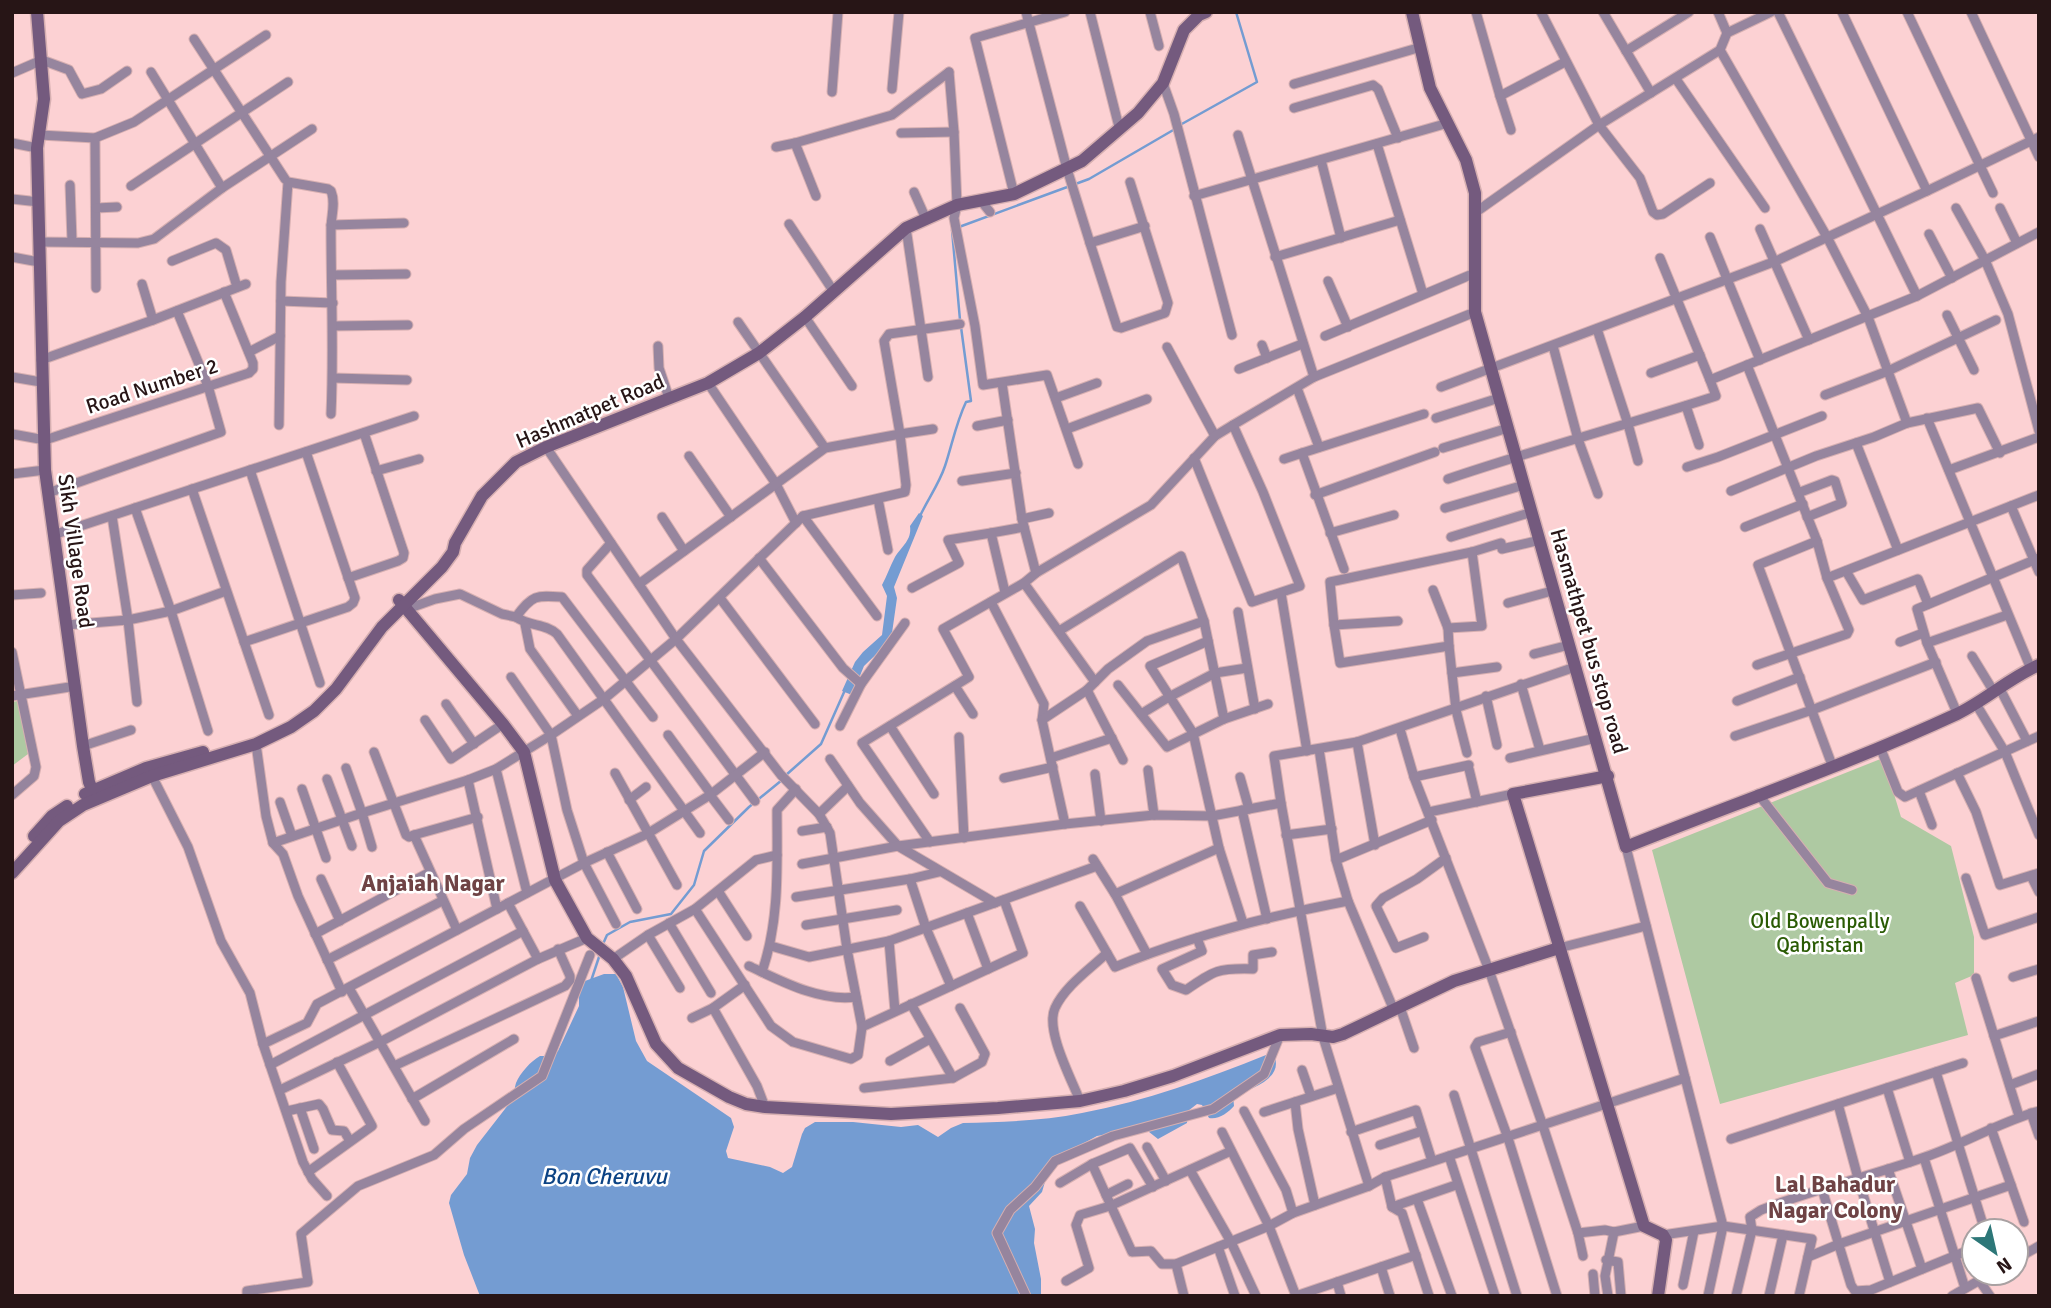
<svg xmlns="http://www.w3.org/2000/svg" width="2051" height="1308" font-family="Signika,sans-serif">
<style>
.green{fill:#aec9a2}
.water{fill:#749cd2}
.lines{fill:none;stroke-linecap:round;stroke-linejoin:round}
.stream{stroke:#749cd2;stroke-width:2.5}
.street-casing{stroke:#d6afb1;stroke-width:11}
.secondary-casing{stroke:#d6afb1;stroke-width:15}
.street{stroke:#96859e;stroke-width:9}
.secondary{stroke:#745a7e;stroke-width:12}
.labels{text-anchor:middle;stroke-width:5;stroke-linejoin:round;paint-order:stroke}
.street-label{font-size:21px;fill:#271516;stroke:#fff}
.park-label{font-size:21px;fill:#2a5b04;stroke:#fff}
.neighbourhood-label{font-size:23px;font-weight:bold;fill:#6f4345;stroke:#fff}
.water-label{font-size:23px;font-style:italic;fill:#0c4384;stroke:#fff}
</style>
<rect width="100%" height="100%" fill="#fcd1d3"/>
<g class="green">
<polygon points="18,701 28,754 12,766 12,702"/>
<polygon points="1883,758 1901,817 1951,846 1974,937 1974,975 1955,983 1968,1035 1720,1104 1652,850"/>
</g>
<g class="water">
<path d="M919 513 923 516 894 587 897 598 891 640 864 666 852 695 842 691 855 662 863 652 882 635 887 596 882 585C887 576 890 566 895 557 902 546 912 540 910 526Z"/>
<path d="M604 974H616L623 987 636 1041 647 1061 731 1118 734 1127 726 1151 728 1158 770 1167 783 1173 792 1167 802 1134 805 1128 815 1122H853L901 1127 918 1125 938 1137 951 1128 963 1123C1002 1122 1043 1121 1082 1113 1146 1101 1206 1079 1266 1055L1275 1058C1282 1079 1249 1091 1233 1095L1234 1106C1228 1113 1218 1120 1209 1118L1202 1105 1197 1104 1188 1111 1187 1123 1158 1139 1144 1128 1097 1136 1055 1159 1049 1168 1042 1192 1029 1206 1035 1229 1034 1243 1041 1279V1296H480L464 1255 449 1203 451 1195 467 1174 470 1158 477 1145 512 1100C515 1094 514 1089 516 1083 520 1073 531 1061 540 1056H551L558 1051 579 1006V989L585 981Z"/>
</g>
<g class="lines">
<g class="stream">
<polyline points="1180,125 1257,82 1236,12"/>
<polyline points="959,227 1089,179 1175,129"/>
<polyline points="952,230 960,320"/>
<path d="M920 516C928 499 939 484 945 466 952 445 956 423 966 402L971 401 961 327"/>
<polyline points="786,775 821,744 845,690"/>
<polyline points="603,944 607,935 630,922 671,914 694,885 704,851 749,807 782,780"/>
<polyline points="591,981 600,954"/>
</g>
<g class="street-casing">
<g id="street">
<polyline points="1026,12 1067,169 1090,243 1145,226"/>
<polyline points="1090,12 1119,127"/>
<polyline points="1150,12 1159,46"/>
<polyline points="1476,12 1500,96 1565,62"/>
<polyline points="1541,12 1599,125 1640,178 1653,212 1657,215 1663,214 1710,183"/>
<polyline points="1603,12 1651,93"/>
<polyline points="1718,12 1727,33"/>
<polyline points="1778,12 1917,296"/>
<polyline points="1842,12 1927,191 2039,137"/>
<polyline points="1907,12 1993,193"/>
<polyline points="1971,12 2039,157"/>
<polyline points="194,39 285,179"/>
<polyline points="1720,50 1827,237 1868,317 1907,423"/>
<polyline points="1626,51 1689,12"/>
<polyline points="151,72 222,188"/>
<polyline points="949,72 954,132 957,205 954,218 975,326 983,385 1047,375 1078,464"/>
<polyline points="12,73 42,60 69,70 82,94 101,89 127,71"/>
<polyline points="1676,79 1765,208"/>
<polyline points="1163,83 1174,114 1232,335"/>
<polyline points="1294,84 1421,47"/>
<polyline points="892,89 899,12"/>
<polyline points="832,92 838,12"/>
<polyline points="1500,96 1511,130"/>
<polyline points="1294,108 1373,85 1378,89 1398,138"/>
<polyline points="901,133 954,132"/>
<polyline points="40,135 95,138 134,122 266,35"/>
<polyline points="1238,135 1314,377"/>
<polyline points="95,138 96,288"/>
<polyline points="12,143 37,148"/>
<polyline points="1377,144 1423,294"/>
<polyline points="776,147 795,143"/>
<polyline points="1321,160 1341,238"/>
<polyline points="70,185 72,241"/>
<polyline points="131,186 288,82"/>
<polyline points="914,192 926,219"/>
<polyline points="1014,194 975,38 1065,12"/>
<polyline points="816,196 795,143 892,115 949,72"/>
<polyline points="1194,196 1448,123"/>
<polyline points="12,199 39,202"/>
<polyline points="982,202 990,212"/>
<polyline points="96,208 117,207"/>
<polyline points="1956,208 1985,260 2008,314 2039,431"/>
<polyline points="2000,208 2017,243"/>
<polyline points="1476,212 1599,125 1720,50 1727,33 1771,12"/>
<polyline points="789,224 834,292"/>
<polyline points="331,225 404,223"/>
<polyline points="906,228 928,377"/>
<polyline points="1760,229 1809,340"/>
<polyline points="1929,234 1952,278"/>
<polyline points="1710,237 1760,360"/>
<polyline points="41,242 138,243 154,239 222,188 312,129"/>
<polyline points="1090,243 1117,327 1121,328 1165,313 1168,303 1130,182"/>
<polyline points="12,257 39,262"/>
<polyline points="1275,257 1400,220"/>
<polyline points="1660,258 1710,380"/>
<polyline points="172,261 216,243 226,250 237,287"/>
<polyline points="332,275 406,274"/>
<polyline points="1328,281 1348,327"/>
<polyline points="142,284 153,320"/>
<polyline points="281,301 333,303"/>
<polyline points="1947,315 1974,370"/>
<polyline points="805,317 852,386"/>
<polyline points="738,322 825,448"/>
<polyline points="333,326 408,325"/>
<polyline points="1597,329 1628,424 1638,461"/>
<polyline points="1325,336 1475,273"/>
<polyline points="1262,345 1267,358"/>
<polyline points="658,346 659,368 669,398"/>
<polyline points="1553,346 1578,439 1598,494"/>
<polyline points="1167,347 1215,436"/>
<polyline points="249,352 280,336"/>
<polyline points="41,360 153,320 246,284"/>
<polyline points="1747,365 1817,541 1827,578 1849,630 1847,634 1757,665"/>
<polyline points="1239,369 1302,344"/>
<polyline points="1651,373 1700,355"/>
<polyline points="12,377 41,382"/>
<polyline points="333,378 407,380"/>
<polyline points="708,383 776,484 796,523"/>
<polyline points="1002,383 1022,519 1036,573"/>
<polyline points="1441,387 1776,261 1927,191"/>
<polyline points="1297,388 1319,447"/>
<polyline points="1825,395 1888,371 1996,320"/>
<polyline points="1056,398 1097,383"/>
<polyline points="1686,406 1699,445"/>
<polyline points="1436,418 1499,398"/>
<polyline points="1927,418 2031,669"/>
<path d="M279 425 281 282 288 182 328 189 331 191C336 203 331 216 331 229 331 291 334 352 331 414"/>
<polyline points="977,426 1008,420"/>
<polyline points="933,429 900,434 884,341 889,334 960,324"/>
<polyline points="1067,429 1147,399"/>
<polyline points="12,434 45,440 249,373 253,369 253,363 224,292"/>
<polyline points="1856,443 1898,550"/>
<polyline points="546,447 676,639 781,775 819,814 830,833 847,949 862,1027"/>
<polyline points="1443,448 1508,428"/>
<polyline points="689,456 731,517"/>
<polyline points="1194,458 1252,602 1300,586 1263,492 1233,425"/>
<polyline points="1284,459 1302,453"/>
<polyline points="1687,467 1718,457 1822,416"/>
<polyline points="250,470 320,683"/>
<polyline points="1949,470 2039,437"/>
<polyline points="376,471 419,459"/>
<polyline points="12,474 45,470"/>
<path d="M1448 479C1536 449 1627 425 1716 396L1710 380 1917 296 2039 232"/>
<polyline points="962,481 1016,473"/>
<polyline points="192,489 269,715"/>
<polyline points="1731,491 1816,456 1874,437 1907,423 1978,408 2000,453"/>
<polyline points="48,493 221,432 208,386 177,311"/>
<polyline points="1798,493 1832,480 1835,481 1842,503 1807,517"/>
<polyline points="1315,495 1435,452"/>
<polyline points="878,499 888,550"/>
<polyline points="2011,506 2039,572"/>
<polyline points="135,508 171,611 208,731"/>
<polyline points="1445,508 1524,485"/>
<polyline points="112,516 128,620 137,702"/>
<polyline points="803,516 877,616"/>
<polyline points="662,517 684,551"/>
<polyline points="1022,519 1049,513"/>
<polyline points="1745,527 1803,504"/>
<polyline points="991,533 1024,527"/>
<polyline points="1330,533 1394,515"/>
<polyline points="53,535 414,416"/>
<polyline points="1451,537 1532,512"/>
<polyline points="1817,541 1758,565 1832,765"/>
<polyline points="611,543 587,570 587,575 755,801"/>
<polyline points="759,558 843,668 861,684"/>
<polyline points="1344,569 1302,453 1424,414"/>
<polyline points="1846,571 1863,600 1918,579 1928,604"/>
<polyline points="348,578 398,561 403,558 404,553 364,433"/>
<polyline points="1827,578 2039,495"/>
<polyline points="1024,583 1095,682"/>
<polyline points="912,588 959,563 948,540 991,533 1005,592"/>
<polyline points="1433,590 1448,628"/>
<polyline points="1281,593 1307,751"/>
<polyline points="12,595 41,593"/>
<polyline points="720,598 815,724"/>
<polyline points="991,602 1044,704 1042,720 1065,824"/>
<polyline points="1508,603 1552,591"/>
<path d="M407 609 435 599 460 594 502 614 516 617C532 595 536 595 562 597L653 717"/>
<polyline points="1238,612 1255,709"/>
<path d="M516 617C530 627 545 623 557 634L700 833"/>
<polyline points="1398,621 1334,625 1330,582 1472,552 1501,543 1502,549 1540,540"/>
<polyline points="525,624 530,649 578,716"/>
<polyline points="66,625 128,620 171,611 226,591"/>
<polyline points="1334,625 1340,663 1449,646 1456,710 1467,753"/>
<polyline points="1059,631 1181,556 1204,621 1224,719"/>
<polyline points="1208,641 1150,666 1193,733 1219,848 1243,923"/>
<polyline points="244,642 348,607 353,603 355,598 306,452"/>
<polyline points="1900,642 1923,633"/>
<polyline points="1927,643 2007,615"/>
<polyline points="1449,646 1448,628 1482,626 1472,552"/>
<polyline points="12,652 36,767 34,776 12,795"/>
<polyline points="1534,654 1569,645"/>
<polyline points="1972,656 1994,692"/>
<polyline points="1452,673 1497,667"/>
<polyline points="511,677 551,735 567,810 584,863 616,924"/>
<polyline points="1521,684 1540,750"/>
<polyline points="1118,685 1167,747 1224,719 1268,704"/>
<polyline points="955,686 973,714"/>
<polyline points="1999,687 2027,741"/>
<polyline points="1087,690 1123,760"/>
<polyline points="12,696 76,686"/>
<polyline points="1486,696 1497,745"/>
<polyline points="1737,701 1800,677"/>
<polyline points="446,704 474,744"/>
<polyline points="1976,704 2005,752 2039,835"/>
<polyline points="1957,713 1927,643 1917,609 2039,558"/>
<polyline points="1141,714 1169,697 1215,673 1247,668"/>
<polyline points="425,720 451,759 503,724"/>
<polyline points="1042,720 1087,690 1108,669 1147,641 1204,621"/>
<polyline points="840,726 861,684 905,623"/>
<polyline points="890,726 934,794"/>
<polyline points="1400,729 1414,777 1489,970 1543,1126 1578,1233 1583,1256"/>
<polyline points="668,735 711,794"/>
<polyline points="1735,736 1812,710 1936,662"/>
<polyline points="959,737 964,838"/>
<polyline points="1357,742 1375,845"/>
<polyline points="256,744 266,816 273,843 283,854 298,896 342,992"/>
<polyline points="83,746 131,730"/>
<polyline points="1880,747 1898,792 1905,797 2039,736"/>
<polyline points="1319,749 1336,860 1348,901 1393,1008"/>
<polyline points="374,752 406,835 409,837 414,835 457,930"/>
<polyline points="1051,758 1112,738"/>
<polyline points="1510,758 1596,738"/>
<polyline points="830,759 860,803 898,846 995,903"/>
<polyline points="346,768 362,813 468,780 496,769 551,735 604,699 676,639 803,516 905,492 906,485 900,434 825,448 639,584"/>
<polyline points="496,769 527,893"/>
<polyline points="1469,769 1477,802"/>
<polyline points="1148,770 1154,815"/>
<polyline points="615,773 677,885"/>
<polyline points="1957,773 1976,812 2000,885 2039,873"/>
<polyline points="1095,774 1101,821"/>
<polyline points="152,776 188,847 221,941 250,993 263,1044 303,1162 312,1179 327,1196"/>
<polyline points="1240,777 1249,809"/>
<polyline points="1414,777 1469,765"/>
<polyline points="1004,778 1053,767"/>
<polyline points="327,779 352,846"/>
<polyline points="468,780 497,909"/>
<polyline points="302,789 326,858"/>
<polyline points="1919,791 1932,825"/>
<polyline points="1758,794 1828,883 1852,890"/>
<polyline points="710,795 765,752"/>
<polyline points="629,800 646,787"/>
<polyline points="280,802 292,836"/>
<polyline points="1242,810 1267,919"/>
<polyline points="1429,812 1513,794"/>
<polyline points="819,814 848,786"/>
<polyline points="802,831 827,827"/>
<polyline points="414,835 478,817"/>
<polyline points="1286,835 1332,829"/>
<polyline points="930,842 862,743 969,677 943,629 1024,583 1036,573 1151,505 1215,436 1233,425 1314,377 1475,312"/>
<polyline points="273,843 362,813 372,847"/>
<polyline points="1626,847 1723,1226 1708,1296"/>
<polyline points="607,852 637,909"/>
<polyline points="1093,859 1115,894 1147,954"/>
<polyline points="1336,860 1432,820"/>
<polyline points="802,864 898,846 1065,824 1154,815 1212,816 1281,803"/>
<polyline points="2031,876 2039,892"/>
<polyline points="1966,878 1985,935 2039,917"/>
<polyline points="321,879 340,921"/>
<polyline points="910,879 926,928 951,986"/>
<polyline points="718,891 747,936"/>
<polyline points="1115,894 1219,848"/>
<polyline points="796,897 910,879 939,872"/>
<polyline points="508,903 538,959"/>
<path d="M1080 906 1115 967C1191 936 1268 916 1348 901"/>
<polyline points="695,909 771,1026 793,1042 851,1059 858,1055 862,1027 1023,953 1004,900"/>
<polyline points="967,913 988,969"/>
<polyline points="669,923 711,993"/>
<polyline points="806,925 897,910"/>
<polyline points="315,934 430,872"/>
<polyline points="648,935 680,988"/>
<polyline points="1424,937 1396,948 1376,906 1383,898 1417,879 1446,858"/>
<path d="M1197 938 1202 951 1162 969 1172 985 1186 990C1215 970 1218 968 1253 969V955L1272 952"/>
<polyline points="889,941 895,1011"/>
<polyline points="771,946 809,957 889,941 1097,866"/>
<polyline points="1559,948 1646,926"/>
<polyline points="613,959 648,935 695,909 756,860 777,855"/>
<polyline points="327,960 442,901"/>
<path d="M749 966C781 981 820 1002 856 997"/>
<path d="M762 972C780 919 777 865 777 810L796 789"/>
<polyline points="2013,977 2039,969"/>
<polyline points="1976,978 2019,1116"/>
<polyline points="349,988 425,1121"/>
<polyline points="911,1004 953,1078"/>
<polyline points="1400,1007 1414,1048"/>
<polyline points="713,1008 757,1086 765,1107"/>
<polyline points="692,1018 713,1008 745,985"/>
<polyline points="1511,1032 1478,1042 1475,1047 1508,1138 1557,1296"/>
<polyline points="1994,1036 2039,1021"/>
<polyline points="263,1044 307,1023 317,1004 584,863 647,834 710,795 729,820"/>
<polyline points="890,1061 930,1039"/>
<polyline points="270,1065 523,931"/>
<polyline points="394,1066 565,986 570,980 570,976 558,949"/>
<polyline points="1302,1070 1311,1096"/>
<polyline points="1936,1072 1985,1231"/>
<polyline points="2010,1085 2039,1074"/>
<polyline points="864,1088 953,1078 982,1062 985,1054 960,1008"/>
<polyline points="1887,1088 1910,1162"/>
<polyline points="280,1090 380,1042 538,959 587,938"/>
<polyline points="1454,1095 1517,1296"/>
<polyline points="412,1099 514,1039"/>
<path d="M1080 1101C1071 1078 1045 1030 1055 1008 1065 986 1090 969 1107 953"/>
<polyline points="1295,1102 1298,1129 1315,1205"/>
<polyline points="1838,1104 1858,1178 1890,1282"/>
<polyline points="300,1108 314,1149"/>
<polyline points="287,1111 319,1104 323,1109 332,1130 344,1131 350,1141"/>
<polyline points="1244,1111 1286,1190 1293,1213"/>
<polyline points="1264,1112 1338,1088"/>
<polyline points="2031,1113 2039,1136"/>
<polyline points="1991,1128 2024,1222"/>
<polyline points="1222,1132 1269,1226 1296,1296"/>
<polyline points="1351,1132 1416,1110 1432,1161"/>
<polyline points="1731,1139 1963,1063"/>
<polyline points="1380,1145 1422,1131"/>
<polyline points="1147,1147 1166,1181"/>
<polyline points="1449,1156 1495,1296"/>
<polyline points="1924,1158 1965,1288"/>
<polyline points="1888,1169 1922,1269"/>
<polyline points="1190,1170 1231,1242 1256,1296"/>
<polyline points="308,1172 372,1126 337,1062"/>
<polyline points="1385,1177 1392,1207 1402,1213 1429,1296"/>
<polyline points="1060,1183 1092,1164"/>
<polyline points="1369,1186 1323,1037 1281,803 1274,756 1357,742 1575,667"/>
<polyline points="1153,1187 1130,1148 1092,1164 1132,1252 1151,1251 1162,1264 1176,1264 1269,1226 1293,1213 1369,1186 1385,1177 1685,1078"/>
<polyline points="1822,1189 1851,1285 1855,1291 1871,1290 1974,1248"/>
<polyline points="1106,1195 1128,1184"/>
<polyline points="1417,1199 1452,1296"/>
<polyline points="1392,1207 1456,1185"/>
<polyline points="1578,1233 1605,1230 1614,1232 1644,1226"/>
<polyline points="1663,1235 1723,1226 1812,1239 1799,1296"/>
<polyline points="1218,1247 1235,1296"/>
<polyline points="1808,1257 1839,1244 2011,1185"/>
<polyline points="2016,1259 2039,1246"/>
<polyline points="1606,1260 1618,1262 1621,1296"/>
<polyline points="1176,1264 1184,1296"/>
<polyline points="1381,1267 1390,1296"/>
<polyline points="1593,1274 1595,1296"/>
<polyline points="1979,1280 1990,1296"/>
<polyline points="1066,1281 1089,1268 1076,1225 1080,1215 1110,1206 1231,1151"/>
<polyline points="1337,1282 1341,1296"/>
<polyline points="1683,1285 1694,1231"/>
<polyline points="247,1296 247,1291 308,1282 301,1234 358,1186 434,1155 464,1129 542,1076 590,955"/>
<polyline points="1026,1296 997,1233 1010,1210 1035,1187 1055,1161 1113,1136 1213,1109 1264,1074 1280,1035"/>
<polyline points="1296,1296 1416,1255"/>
<polyline points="1608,1296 1605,1276 1614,1232"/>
<path d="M1736 1296 1752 1230 1750 1217 1761 1210C1814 1189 1871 1176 1925 1157 1964 1144 1999 1122 2039 1111"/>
<polyline points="1769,1296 1783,1235"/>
<polyline points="1952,1296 1992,1273"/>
</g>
</g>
<g class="secondary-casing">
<g id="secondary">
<polyline points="37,12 44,99 37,148 45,470 83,746 89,782 96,799"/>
<path d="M1412 12 1430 88 1466 160 1475 193V312L1626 847C1736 803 1849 764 1957 714 1986 700 2009 678 2039 665"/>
<polyline points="399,600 503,724 524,752 555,880 587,938 613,959 626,976 656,1044 678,1068 729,1097 746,1104 765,1107 891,1114 998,1108 1080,1101 1124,1091 1173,1076 1280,1035 1311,1034 1333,1037 1343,1034 1454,981 1559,948"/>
<polyline points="1608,776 1513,794 1644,1226 1663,1235 1666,1240 1658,1296"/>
<polyline points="85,794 146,768 203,752"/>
<polyline points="34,836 52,816 67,806"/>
<polyline points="12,873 59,821 83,805 152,776 256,744 291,727 314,711 336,689 382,627 442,567 453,552 455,543 482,496 516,462 546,447 708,383 759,353 805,317 906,228 957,205 1014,194 1082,161 1138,113 1163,83 1184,30 1199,15 1206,12"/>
</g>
</g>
<use href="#street" class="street"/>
<use href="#secondary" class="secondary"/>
</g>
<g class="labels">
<g class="street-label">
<text transform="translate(152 386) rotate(-18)" y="7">Road Number 2</text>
<text transform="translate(590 411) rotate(-23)" y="7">Hashmatpet Road</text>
<text transform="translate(76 551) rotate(82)" y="7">Sikh Village Road</text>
<text transform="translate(1589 641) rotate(74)" y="7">Hasmathpet bus stop road</text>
</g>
<g class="park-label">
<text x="1820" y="928">Old Bowenpally<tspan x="1820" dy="24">Qabristan</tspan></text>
</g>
<g class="neighbourhood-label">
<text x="433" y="891">Anjaiah Nagar</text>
<text x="1835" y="1192">Lal Bahadur<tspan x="1835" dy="26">Nagar Colony</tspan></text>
</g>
<g class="water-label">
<text x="604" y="1184">Bon Cheruvu</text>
</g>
</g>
<rect width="2051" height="1308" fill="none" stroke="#271516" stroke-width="28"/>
<g transform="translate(1995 1252) rotate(146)"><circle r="33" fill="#ffffff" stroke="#a9a1a2" stroke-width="2"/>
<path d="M0-5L12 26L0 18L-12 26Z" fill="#2d7778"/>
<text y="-10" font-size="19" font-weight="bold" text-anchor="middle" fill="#271516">N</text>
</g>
</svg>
